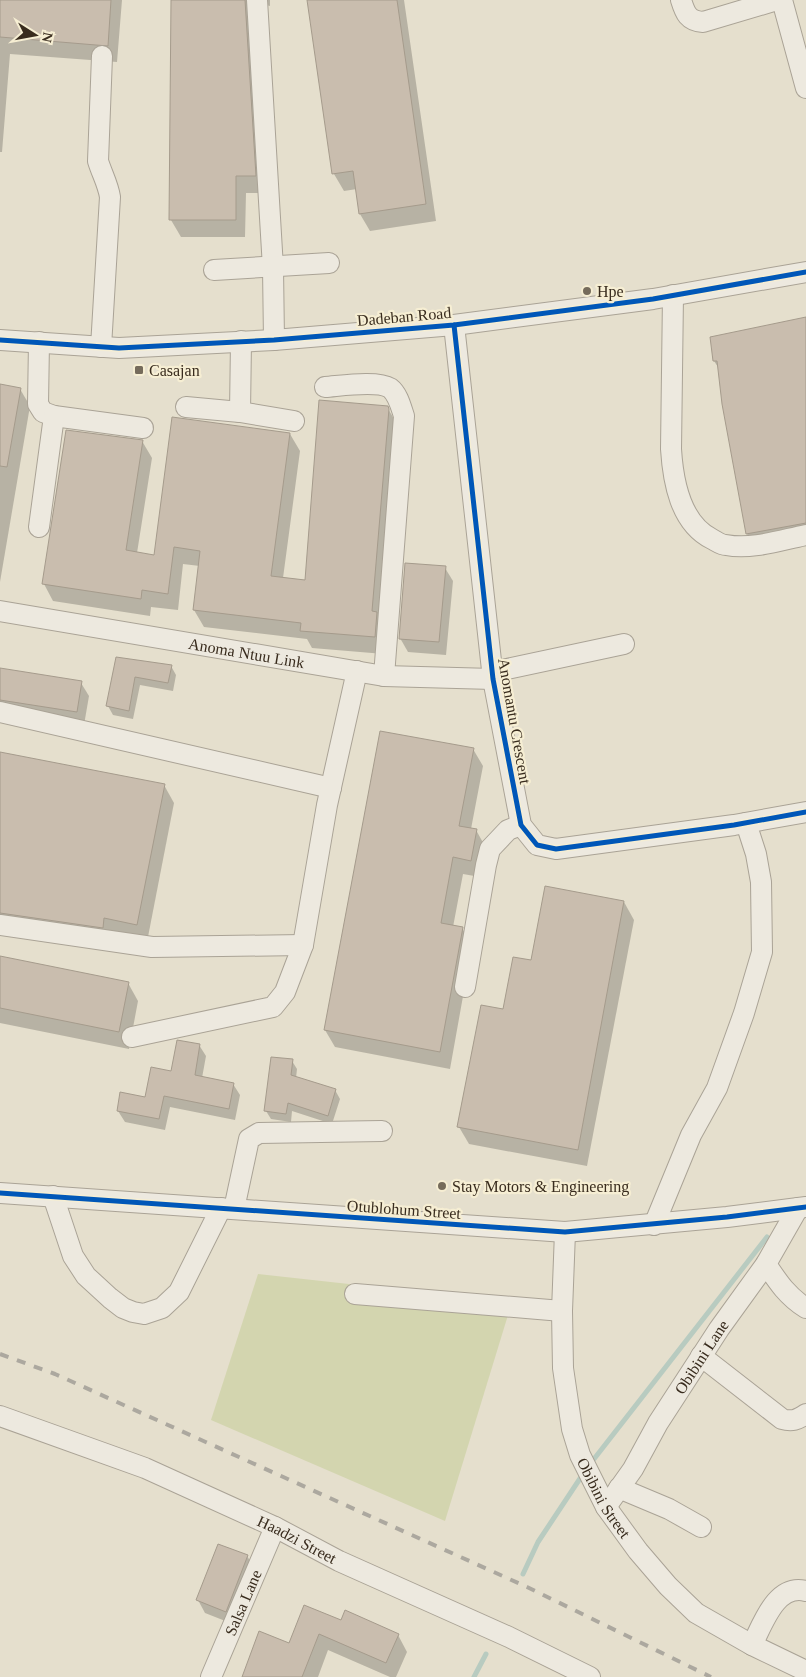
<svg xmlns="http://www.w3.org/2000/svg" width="806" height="1677" font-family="Georgia,serif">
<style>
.green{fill:#d3d5af}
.shadow{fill:#0003}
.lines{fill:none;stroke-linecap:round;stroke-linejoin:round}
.stream{stroke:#b8cbc0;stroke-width:5}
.building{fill:#c9bdae;stroke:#a59b8c}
.minor-casing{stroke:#aaa396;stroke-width:22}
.minor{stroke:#ede9df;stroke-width:20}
.rail{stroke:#aca89f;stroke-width:4;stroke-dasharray:9 9;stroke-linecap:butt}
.cycleway-casing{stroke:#f6eed3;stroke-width:8}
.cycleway{stroke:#0057b8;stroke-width:5}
.poi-dot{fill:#756b5b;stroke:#f6eed3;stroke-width:2}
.labels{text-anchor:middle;stroke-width:4.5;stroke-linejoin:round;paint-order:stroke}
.poi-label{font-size:16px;fill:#392c1e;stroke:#f6eed3;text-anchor:start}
.street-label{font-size:16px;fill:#392c1e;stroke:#f6eed3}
</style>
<rect width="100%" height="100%" fill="#e5dfcd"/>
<polygon class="green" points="258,1274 512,1302 445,1521 211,1420"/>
<g class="shadow">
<polygon points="0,0 122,0 117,62 10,54 2,152 0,152"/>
<polygon points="173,0 270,0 270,6 266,5 265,193 246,193 245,237 181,237 171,220"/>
<polygon points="309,0 404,0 436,221 370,231 360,214 357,189 344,191 334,174"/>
<polygon points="806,319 806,542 757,551 747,534 723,404 720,370 714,361"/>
<polygon points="0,386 20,389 30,406 0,582"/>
<polygon points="387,407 397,424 384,654 312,648 307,639 204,627 194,610 200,566 183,564 178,610 151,607 150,616 53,601 44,584 142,441 152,458 137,553 155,556 290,434 300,451 283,578 306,581"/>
<polygon points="445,568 453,581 446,655 408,652 400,638"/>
<polygon points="117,658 171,666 176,675 173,691 140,685 133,719 113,715 108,706"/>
<polygon points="0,669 81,683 89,696 84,725 0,711"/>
<polygon points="473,749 483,766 471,829 476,830 486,848 480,877 463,874 453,927 462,928 472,946 450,1069 335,1047 325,1030"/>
<polygon points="0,753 164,785 174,803 147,942 0,931"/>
<polygon points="624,902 634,920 587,1166 469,1144 459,1127 532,962"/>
<polygon points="0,958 128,983 138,1001 129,1049 0,1023"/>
<polygon points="199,1045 206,1056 202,1078 233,1084 240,1095 235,1120 170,1107 165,1130 125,1122 118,1111 146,1098"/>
<polygon points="292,1061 297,1069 296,1078 335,1090 340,1099 332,1124 292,1111 291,1122 271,1119 266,1111"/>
<polygon points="247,1556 255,1569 233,1624 205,1613 198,1600"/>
<polygon points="342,1621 398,1635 407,1652 396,1677 390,1677 328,1650 318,1677 243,1677 290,1644"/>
</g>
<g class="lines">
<g class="stream">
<polyline points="594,1459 767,1237"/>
<polyline points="523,1574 538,1542 583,1474"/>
<polyline points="474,1677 486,1654"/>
</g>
</g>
<g class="building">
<polygon points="0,0 111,0 108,46 0,37"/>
<polygon points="171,0 245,0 256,176 236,176 236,220 169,220"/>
<polygon points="307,0 397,0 426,204 359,214 353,171 332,174"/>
<polygon points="806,317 806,523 746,534 722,404 717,361 713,361 710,337"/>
<polygon points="0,384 21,388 7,467 0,466"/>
<polygon points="319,400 388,406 389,409 372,611 377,612 375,637 300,631 301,623 193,610 200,551 174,547 168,594 142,590 141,599 42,584 66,430 143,440 126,550 154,555 172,417 290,433 271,576 305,580"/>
<polygon points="405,563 446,566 439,642 399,639"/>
<polygon points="116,657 172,665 168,683 135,677 129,711 106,706"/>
<polygon points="0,668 82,681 77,712 0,700"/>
<polygon points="380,731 474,748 459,826 477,829 471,861 453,857 441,923 463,927 440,1052 324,1030"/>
<polygon points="0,752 165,784 137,925 104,918 103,928 0,913"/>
<polygon points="545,886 624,901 578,1150 457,1127 481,1005 503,1009 513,957 531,960"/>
<polygon points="0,956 129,982 119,1032 0,1008"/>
<polygon points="177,1040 200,1044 195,1075 234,1083 229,1109 164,1096 159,1119 117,1111 120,1092 145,1097 151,1067 171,1071"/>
<polygon points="271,1057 293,1059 291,1075 336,1089 328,1116 288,1103 286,1114 264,1111"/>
<polygon points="218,1544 248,1555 226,1612 196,1600"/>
<polygon points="304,1605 341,1620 345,1610 399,1634 386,1663 319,1634 302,1677 242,1677 259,1631 289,1643"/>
</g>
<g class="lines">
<g class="minor-casing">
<g id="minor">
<polyline points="257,0 273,268 274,340"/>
<path d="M681 0C685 13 688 21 703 22L777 0"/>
<polyline points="782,0 806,88"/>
<polyline points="214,270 329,263"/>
<path d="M673 295 671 449C673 481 680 523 712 539 716 541 721 545 726 545 752 550 781 540 806 535"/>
<polyline points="454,325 493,679 521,825 537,845 556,849 734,825 806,812"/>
<polyline points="0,340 119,348 274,340 454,325 653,299 806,272"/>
<polyline points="39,342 38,404 43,412 54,416 143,428"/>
<path d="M101 347 110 197C108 184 102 174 98 161L102 56"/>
<path d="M325 387C340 386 377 380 390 388 398 394 401 407 404 416L384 676"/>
<polyline points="186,407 240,412 294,421"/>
<polyline points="240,412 241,341"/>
<polyline points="39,527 54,416"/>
<path id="s1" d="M0 611 384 676 493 679"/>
<polyline points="493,672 624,644"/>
<polyline points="0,712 331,788"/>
<polyline points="0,925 152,947 303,945"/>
<polyline points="465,987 486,865 490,849 508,830 521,825"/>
<polyline points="132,1037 273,1007 285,992 303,945 327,805 357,671"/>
<polyline points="0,1193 565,1232 727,1217 806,1207"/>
<polyline points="53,1196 73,1256 86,1276 110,1298 123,1308 133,1312 144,1314 162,1308 179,1292 221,1208"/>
<polyline points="234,1209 249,1139 259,1133 382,1131"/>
<polyline points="654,1225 691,1135 717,1088 744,1013 762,952 761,882 756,854 746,823"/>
<path id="s2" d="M565 1232 562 1311 563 1368 572 1429 580 1455 606 1507 638 1551 668 1586 696 1613 752 1645 806 1671"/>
<path d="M766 1264C778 1282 787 1296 806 1308"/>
<polyline points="355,1294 562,1311"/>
<path d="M701 1356 782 1419C792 1422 797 1420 806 1414"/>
<path id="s3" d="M0 1416 145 1468 275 1527 339 1561 509 1637 590 1677"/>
<polyline points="619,1488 669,1509 701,1527"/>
<path id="s4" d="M606 1507 633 1469 658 1423 719 1329 766 1264 798 1208"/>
<path d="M752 1645C763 1624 776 1583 806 1591"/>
<path id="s5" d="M211 1677 275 1527"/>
</g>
</g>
<use href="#minor" class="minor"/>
<polyline class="rail" points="0,1354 55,1374 527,1587 711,1677"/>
<g class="cycleway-casing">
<g id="cycleway">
<polyline points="454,325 493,679 521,825 537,845 556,849 734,825 806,812"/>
<polyline points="0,340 119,348 274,340 454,325 653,299 806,272"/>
<polyline points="0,1193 565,1232 727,1217 806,1207"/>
</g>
</g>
<use href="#cycleway" class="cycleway"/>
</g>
<g class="poi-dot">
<circle cx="587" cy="291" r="5"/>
<rect x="134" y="365" width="10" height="10" rx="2.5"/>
<circle cx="442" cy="1186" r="5"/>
</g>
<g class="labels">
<g class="poi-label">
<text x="597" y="297">Hpe</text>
<text x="149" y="376">Casajan</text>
<text x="452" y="1192">Stay Motors &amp; Engineering</text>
</g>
<g class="street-label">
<text transform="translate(404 316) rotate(-5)" y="6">Dadeban Road</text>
<text dy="6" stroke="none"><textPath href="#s1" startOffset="250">Anoma Ntuu Link</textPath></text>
<text transform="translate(515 721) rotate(80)" y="6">Anomantu Crescent</text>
<text transform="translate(404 1209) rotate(4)" y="6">Otublohum Street</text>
<text dy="6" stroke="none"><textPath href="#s4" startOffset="178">Obibini Lane</textPath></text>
<text dy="6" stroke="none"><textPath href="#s2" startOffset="274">Obibini Street</textPath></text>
<text dy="6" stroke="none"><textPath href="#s3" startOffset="322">Haadzi Street</textPath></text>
<text dy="6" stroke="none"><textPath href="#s5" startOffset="81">Salsa Lane</textPath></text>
</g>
</g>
<g transform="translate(35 35) rotate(101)" stroke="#f6eed3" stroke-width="4" paint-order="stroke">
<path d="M0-4L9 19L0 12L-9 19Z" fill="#392c1e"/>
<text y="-8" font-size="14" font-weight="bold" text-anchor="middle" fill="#392c1e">N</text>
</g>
</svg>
